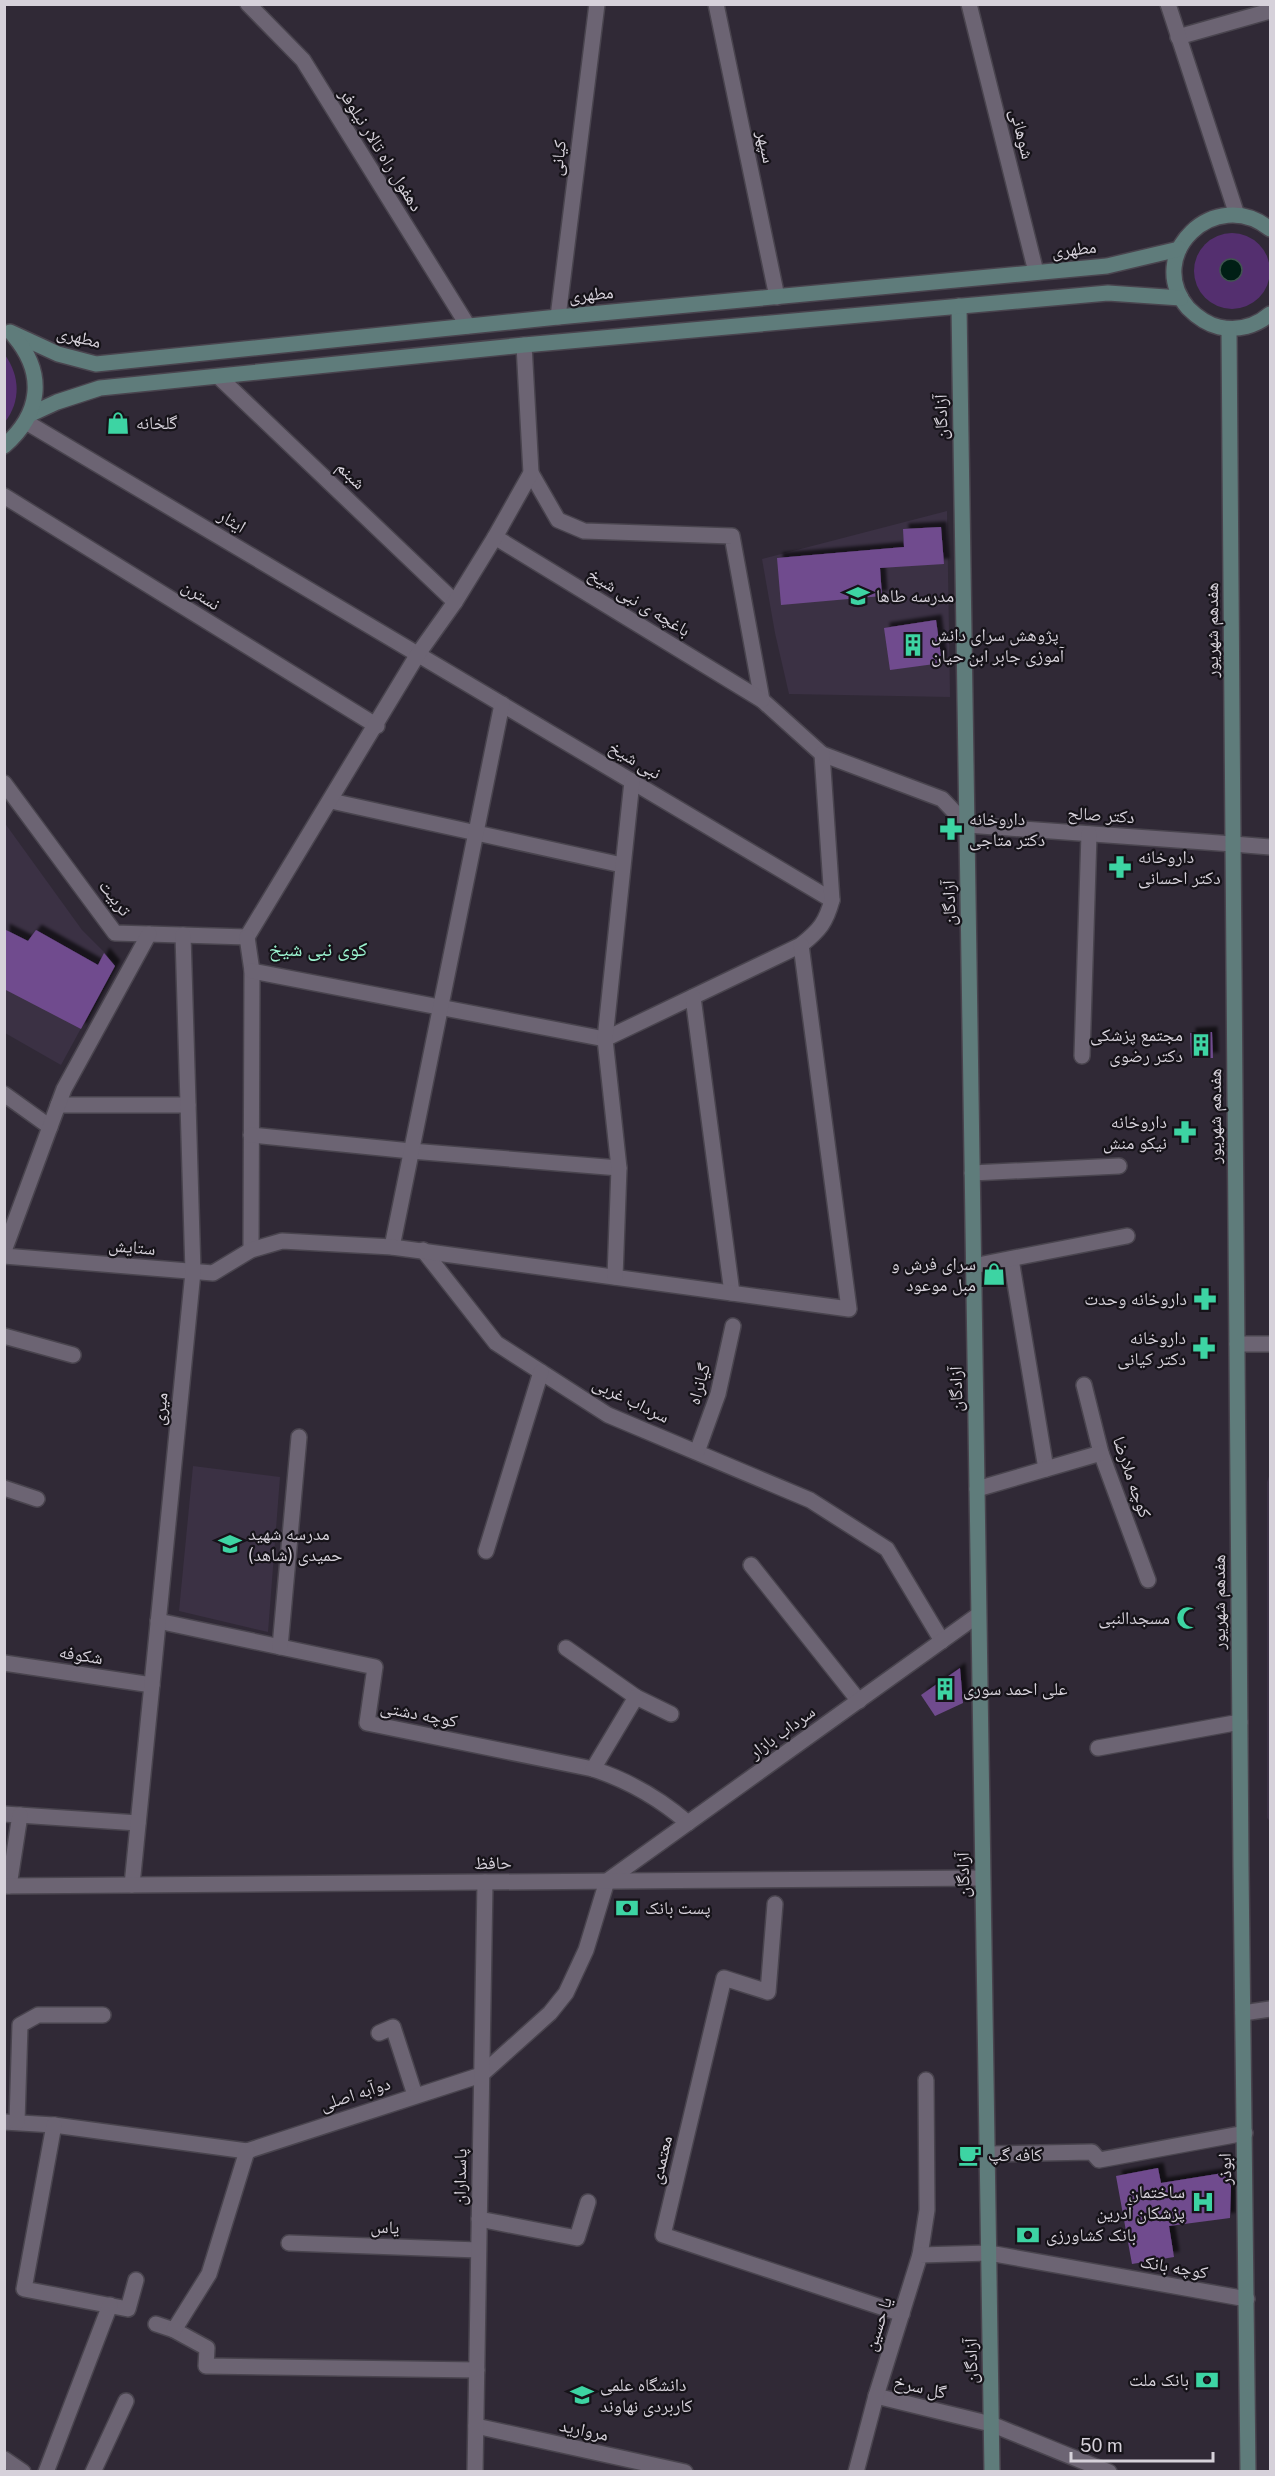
<svg xmlns="http://www.w3.org/2000/svg" width="1275" height="2476" font-family="'Public Sans','Noto Naskh Arabic',sans-serif">
<style>
.built{fill:#3b3144}
.green{fill:#542f6f}
.water{fill:#001f15;stroke:#405450;stroke-width:1.5}
.building{fill:#704b8e;filter:url(#shadow)}
.lines{fill:none;stroke-linecap:round;stroke-linejoin:round}
.minor-casing{stroke:#49444e;stroke-width:18}
.tertiary-casing{stroke:#49444e;stroke-width:18}
.secondary-casing{stroke:#49444e;stroke-width:18}
.minor{stroke:#6c6473;stroke-width:15}
.tertiary{stroke:#6c6473;stroke-width:15}
.secondary{stroke:#5f7c7b;stroke-width:15}
.labels{text-anchor:middle;stroke-width:4.5;stroke-linejoin:round;paint-order:stroke}
.street-label{font-size:18px;fill:#d6d1da;stroke:#161319}
.poi-label{font-size:18px;fill:#d6d1da;stroke:#161319;text-anchor:start}
.neighbourhood-label{font-size:20px;fill:#9cf5d1;stroke:#161319}
</style>
<defs>
<filter id="shadow"><feDropShadow dx="5.5" dy="-5.5" stdDeviation="1.5" flood-color="#0009"/></filter>
</defs>
<rect width="100%" height="100%" fill="#302936"/>
<g class="built">
<polygon points="947,511 950,697 789,694 775,633 762,559"/>
<polygon points="4,822 82,930 116,964 61,1065 5,1033"/>
<polygon points="193,1466 280,1477 268,1632 179,1611"/>
<polygon points="1270,1473 1270,1821 1267,1818 1267,1482"/>
</g>
<g class="green">
<circle cx="1232" cy="271" r="38"/>
<path d="M5 355C20 376 21 401 5 422Z"/>
</g>
<circle class="water" cx="1231" cy="270" r="11"/>
<g class="building">
<polygon points="941,527 944,564 880,568 882,596 781,605 777,558 904,547 903,529"/>
<polygon points="936,620 942,663 890,670 884,628"/>
<polygon points="4,929 28,941 36,930 98,965 104,953 115,966 81,1029 4,989"/>
<polygon points="1212,1032 1213,1058 1191,1058 1190,1033"/>
<polygon points="960,1668 963,1703 935,1716 921,1695"/>
<polygon points="1158,2168 1161,2183 1223,2173 1231,2186 1230,2218 1169,2226 1174,2257 1132,2264 1116,2176"/>
</g>
<g class="lines">
<g class="minor-casing">
<g id="minor">
<polyline points="248,4 303,60 468,326"/>
<polyline points="716,4 777,297"/>
<polyline points="969,4 1036,272"/>
<polyline points="1178,37 1270,11"/>
<polyline points="558,317 597,4"/>
<polyline points="219,377 455,602"/>
<polyline points="26,422 832,900"/>
<polyline points="531,473 558,520 584,531 732,536 762,700 822,754 942,799 967,825 1233,844"/>
<polyline points="4,496 377,726"/>
<polyline points="495,537 762,700"/>
<polyline points="4,783 115,933 247,937"/>
<polyline points="331,801 622,865"/>
<polyline points="247,937 418,654 455,602 495,537 531,473 524,345"/>
<polyline points="247,937 252,971 251,1250"/>
<path d="M252 971 605 1039 801 945C820 930 826 922 832 900L822 754"/>
<polyline points="693,997 732,1293"/>
<polyline points="1082,1056 1089,834"/>
<polyline points="4,1094 50,1127"/>
<polyline points="58,1105 188,1105"/>
<polyline points="251,1135 411,1151 619,1168"/>
<polyline points="972,1173 1119,1166"/>
<polyline points="392,1247 502,704"/>
<polyline points="423,1250 496,1343 608,1415 810,1500 887,1549 942,1641"/>
<polyline points="4,1251 64,1089 149,934"/>
<polyline points="4,1256 213,1273 251,1250 282,1241 392,1247 849,1309 801,945"/>
<polyline points="1011,1259 1046,1469"/>
<polyline points="973,1266 1127,1236"/>
<polyline points="615,1277 619,1168 605,1039 632,781"/>
<polyline points="4,1336 73,1355"/>
<polyline points="1084,1385 1101,1453 1148,1580"/>
<polyline points="697,1452 718,1394 733,1326"/>
<polyline points="4,1488 37,1499"/>
<polyline points="977,1489 1101,1453"/>
<polyline points="486,1551 541,1372"/>
<polyline points="751,1565 859,1701"/>
<path d="M158 1621 375 1667 367 1723 593 1769C630 1781 659 1798 688 1823"/>
<polyline points="280,1647 299,1437"/>
<polyline points="566,1648 636,1697 671,1714"/>
<polyline points="4,1663 152,1685"/>
<polyline points="1098,1748 1240,1722"/>
<polyline points="593,1769 636,1697"/>
<polyline points="4,1814 138,1823"/>
<polyline points="132,1885 193,1272 183,935"/>
<polyline points="9,1886 20,1815"/>
<polyline points="775,1904 768,1992 724,1978 663,2235 902,2314"/>
<polyline points="1243,2013 1270,2009"/>
<polyline points="379,2033 393,2027 415,2095"/>
<polyline points="4,2122 54,2125 247,2151 481,2075 550,2013 566,1993 586,1950 607,1881 978,1615"/>
<polyline points="17,2122 20,2025 38,2015 103,2015"/>
<polyline points="54,2125 24,2289 128,2309 136,2280"/>
<polyline points="987,2154 1092,2152 1099,2160 1245,2133"/>
<polyline points="479,2219 577,2238 588,2202"/>
<polyline points="289,2243 478,2250"/>
<polyline points="920,2255 927,2210 926,2080"/>
<polyline points="156,2324 174,2330 207,2348 206,2366 477,2370"/>
<polyline points="174,2330 209,2274 247,2151"/>
<polyline points="876,2396 991,2424 1109,2472"/>
<polyline points="476,2426 685,2472"/>
<polyline points="4,2459 23,2472"/>
<polyline points="46,2472 110,2305"/>
<polyline points="93,2472 126,2401"/>
<polyline points="475,2472 485,1882"/>
<polyline points="856,2472 876,2396 920,2255 989,2253 1247,2299"/>
</g>
</g>
<g class="tertiary-casing">
<g id="tertiary">
<polyline points="1168,4 1237,215"/>
<polyline points="1233,844 1270,847"/>
<polyline points="1237,1344 1270,1344"/>
<polyline points="4,1886 982,1878"/>
</g>
</g>
<g class="secondary-casing">
<g id="secondary">
<path d="M1270 229C1215 185 1143 255 1188 308 1197 317 1206 324 1219 327 1238 331 1256 326 1270 314"/>
<polyline points="959,306 992,2472"/>
<polyline points="1229,329 1241,1867 1248,2472"/>
<polyline points="10,332 58,354 96,364 558,317 1107,266 1179,249"/>
<polyline points="31,414 57,402 100,388 524,345 1108,293 1181,298"/>
<path d="M4 446C41 414 46 374 14 336"/>
</g>
</g>
<use href="#minor" class="minor"/>
<use href="#tertiary" class="tertiary"/>
<use href="#secondary" class="secondary"/>
</g>
<defs>
<g id="shop-bare" transform="scale(1.8)"><path d="M-5-2.5h2.3a2.7 3.5 0 0 1 5.4 0H5L5.5 6h-11ZM-1.5-2.5h3a1.5 2.3 0 0 0-3 0Z" fill="#3dd4a3" stroke="#161319" stroke-width="2.5" paint-order="stroke"/></g>
<g id="school-bare" transform="scale(1.8)"><path d="M0-5L7-2L0 1L-7-2ZM-4 1L0 2.5L4 1V4Q0 6-4 4Z" fill="#3dd4a3" stroke="#161319" stroke-width="2.5" paint-order="stroke"/></g>
<g id="building-bare" transform="scale(1.8)"><path d="M-4-6H4V6H1V3H-1V6H-4ZM-2.5-4.3h1.7v1.8h-1.7ZM.8-4.3h1.7v1.8H.8ZM-2.5-1h1.7V.8h-1.7ZM.8-1h1.7V.8H.8Z" fill="#3dd4a3" stroke="#161319" stroke-width="2.5" paint-order="stroke"/></g>
<g id="pharmacy-bare" transform="scale(1.8)"><path d="M-2-6h4v4h4v4h-4v4h-4v-4h-4v-4h4Z" fill="#3dd4a3" stroke="#161319" stroke-width="2.5" paint-order="stroke"/></g>
<g id="mosque-bare" transform="scale(1.8)"><path d="M3.5-4.9A6 6 0 1 0 3.5 4.9A5 5 0 1 1 3.5-4.9Z" fill="#3dd4a3" stroke="#161319" stroke-width="2.5" paint-order="stroke"/></g>
<g id="bank-bare" transform="scale(1.8)"><path d="M-6-4H6V4H-6ZM0-2.3a2.3 2.3 0 1 0 0 4.6a2.3 2.3 0 1 0 0-4.6Z" fill="#3dd4a3" stroke="#161319" stroke-width="2.5" paint-order="stroke"/></g>
<g id="cafe-bare" transform="scale(1.8)"><path d="M-5.5-4.5H6V0H3Q3 3.5 0 3.5H-2.5Q-5.5 3.5-5.5 0ZM3-3.2v2h1.7v-2ZM-6 4.5H4V6H-6Z" fill="#3dd4a3" stroke="#161319" stroke-width="2.5" paint-order="stroke"/></g>
<g id="hospital-bare" transform="scale(1.8)"><path d="M-5-5h3v3.5h4V-5h3V5h-3V1.5h-4V5h-3Z" fill="#3dd4a3" stroke="#161319" stroke-width="2.5" paint-order="stroke"/></g>
<g id="university-bare" transform="scale(1.8)"><path d="M0-5L7-2L0 1L-7-2ZM-4 1L0 2.5L4 1V4Q0 6-4 4Z" fill="#3dd4a3" stroke="#161319" stroke-width="2.5" paint-order="stroke"/></g>
</defs>
<g fill-rule="evenodd">
<use href="#shop-bare" x="118" y="423"/>
<use href="#school-bare" x="858" y="596"/>
<use href="#building-bare" x="913" y="645"/>
<use href="#pharmacy-bare" x="951" y="829"/>
<use href="#pharmacy-bare" x="1120" y="867"/>
<use href="#building-bare" x="1201" y="1045"/>
<use href="#pharmacy-bare" x="1185" y="1132"/>
<use href="#shop-bare" x="994" y="1274"/>
<use href="#pharmacy-bare" x="1205" y="1299"/>
<use href="#pharmacy-bare" x="1204" y="1348"/>
<use href="#school-bare" x="230" y="1544"/>
<use href="#mosque-bare" x="1188" y="1618"/>
<use href="#building-bare" x="945" y="1689"/>
<use href="#bank-bare" x="627" y="1908"/>
<use href="#cafe-bare" x="970" y="2155"/>
<use href="#hospital-bare" x="1203" y="2202"/>
<use href="#bank-bare" x="1028" y="2235"/>
<use href="#bank-bare" x="1207" y="2380"/>
<use href="#university-bare" x="582" y="2395"/>
</g>
<g class="labels">
<g class="street-label">
<text transform="translate(1022 134) rotate(76)" y="6">شوهانی</text>
<text transform="translate(766 147) rotate(78)" y="6">سپهر</text>
<text transform="translate(381 150) rotate(58)" y="6">دهفول راه تالار نیلوفر</text>
<text transform="translate(558 158) rotate(-83)" y="6">کیانی</text>
<text transform="translate(1074 249) rotate(-6)" y="6">مطهری</text>
<text transform="translate(591 294) rotate(-5)" y="6">مطهری</text>
<text transform="translate(79 337) rotate(14)" y="6">مطهری</text>
<text transform="translate(941 417) rotate(-91)" y="6">آزادگان</text>
<text transform="translate(351 475) rotate(44)" y="6">شبنم</text>
<text transform="translate(232 521) rotate(31)" y="6">ایثار</text>
<text transform="translate(201 595) rotate(32)" y="6">نسترن</text>
<text transform="translate(639 602) rotate(31)" y="6">باغچه ی نبی شیخ</text>
<text transform="translate(1212 630) rotate(-90)" y="6">هفدهم شهریور</text>
<text transform="translate(635 760) rotate(31)" y="6">نبی شیخ</text>
<text transform="translate(1101 815) rotate(4)" y="6">دکتر صالح</text>
<text transform="translate(115 898) rotate(52)" y="6">تربیت</text>
<text transform="translate(949 903) rotate(-91)" y="6">آزادگان</text>
<text transform="translate(1215 1116) rotate(-90)" y="6">هفدهم شهریور</text>
<text transform="translate(132 1247) rotate(5)" y="6">ستایش</text>
<text transform="translate(699 1384) rotate(-74)" y="6">گیانراه</text>
<text transform="translate(956 1389) rotate(-91)" y="6">آزادگان</text>
<text transform="translate(631 1400) rotate(26)" y="6">سرداب غربی</text>
<text transform="translate(160 1409) rotate(-84)" y="6">میری</text>
<text transform="translate(1132 1477) rotate(71)" y="6">کوچه ملارضا</text>
<text transform="translate(1219 1602) rotate(-90)" y="6">هفدهم شهریور</text>
<text transform="translate(81 1655) rotate(9)" y="6">شکوفه</text>
<text transform="translate(419 1714) rotate(11)" y="6">کوچه دشتی</text>
<text transform="translate(782 1732) rotate(-36)" y="6">سرداب بازار</text>
<text transform="translate(493 1863) rotate(-1)" y="6">حافظ</text>
<text transform="translate(963 1875) rotate(-91)" y="6">آزادگان</text>
<text transform="translate(355 2094) rotate(-18)" y="6">دوآبه اصلی</text>
<text transform="translate(661 2160) rotate(-77)" y="6">معتمدی</text>
<text transform="translate(1225 2169) rotate(-91)" y="6">ابوذر</text>
<text transform="translate(460 2177) rotate(-89)" y="6">پاسداران</text>
<text transform="translate(385 2227) rotate(2)" y="6">یاس</text>
<text transform="translate(1174 2267) rotate(10)" y="6">کوچه بانک</text>
<text transform="translate(878 2324) rotate(-72)" y="6">یا حسین</text>
<text transform="translate(971 2361) rotate(-91)" y="6">آزادگان</text>
<text transform="translate(920 2387) rotate(13)" y="6">گل سرخ</text>
<text transform="translate(584 2430) rotate(12)" y="6">مروارید</text>
</g>
<g class="poi-label">
<text x="136" y="429">گلخانه</text>
<text x="876" y="602">مدرسه طاها</text>
<text x="931" y="641">پژوهش سرای دانش<tspan x="931" dy="21">آموزی جابر ابن حیان</tspan></text>
<text x="969" y="825">داروخانه<tspan x="969" dy="21">دکتر متاجی</tspan></text>
<text x="1138" y="863">داروخانه<tspan x="1138" dy="21">دکتر احسانی</tspan></text>
<text x="1183" y="1041" text-anchor="end">مجتمع پزشکی<tspan x="1183" dy="21">دکتر رضوی</tspan></text>
<text x="1167" y="1128" text-anchor="end">داروخانه<tspan x="1167" dy="21">نیکو منش</tspan></text>
<text x="976" y="1270" text-anchor="end">سرای فرش و<tspan x="976" dy="21">مبل موعود</tspan></text>
<text x="1187" y="1305" text-anchor="end">داروخانه وحدت</text>
<text x="1186" y="1344" text-anchor="end">داروخانه<tspan x="1186" dy="21">دکتر کیانی</tspan></text>
<text x="248" y="1540">مدرسه شهید<tspan x="248" dy="21">حمیدی (شاهد)</tspan></text>
<text x="1170" y="1624" text-anchor="end">مسجدالنبی</text>
<text x="963" y="1695">علی احمد سوری</text>
<text x="645" y="1914">پست بانک</text>
<text x="988" y="2161">کافه گپ</text>
<text x="1185" y="2198" text-anchor="end">ساختمان<tspan x="1185" dy="21">پزشکان آدرین</tspan></text>
<text x="1046" y="2241">بانک کشاورزی</text>
<text x="1189" y="2386" text-anchor="end">بانک ملت</text>
<text x="600" y="2391">دانشگاه علمی<tspan x="600" dy="21">کاربردی نهاوند</tspan></text>
</g>
<g class="neighbourhood-label">
<text x="318" y="956">کوی نبی شیخ</text>
</g>
</g>
<rect width="1275" height="2476" fill="none" stroke="#d6d1da" stroke-width="12"/>
<path d="M1071 2452v9h142v-9" fill="none" stroke="#d6d1da" stroke-width="3"/>
<text x="1080" y="2452" font-size="18" fill="#d6d1da" stroke="#161319" stroke-width="4.5" paint-order="stroke">50 m</text>
</svg>
